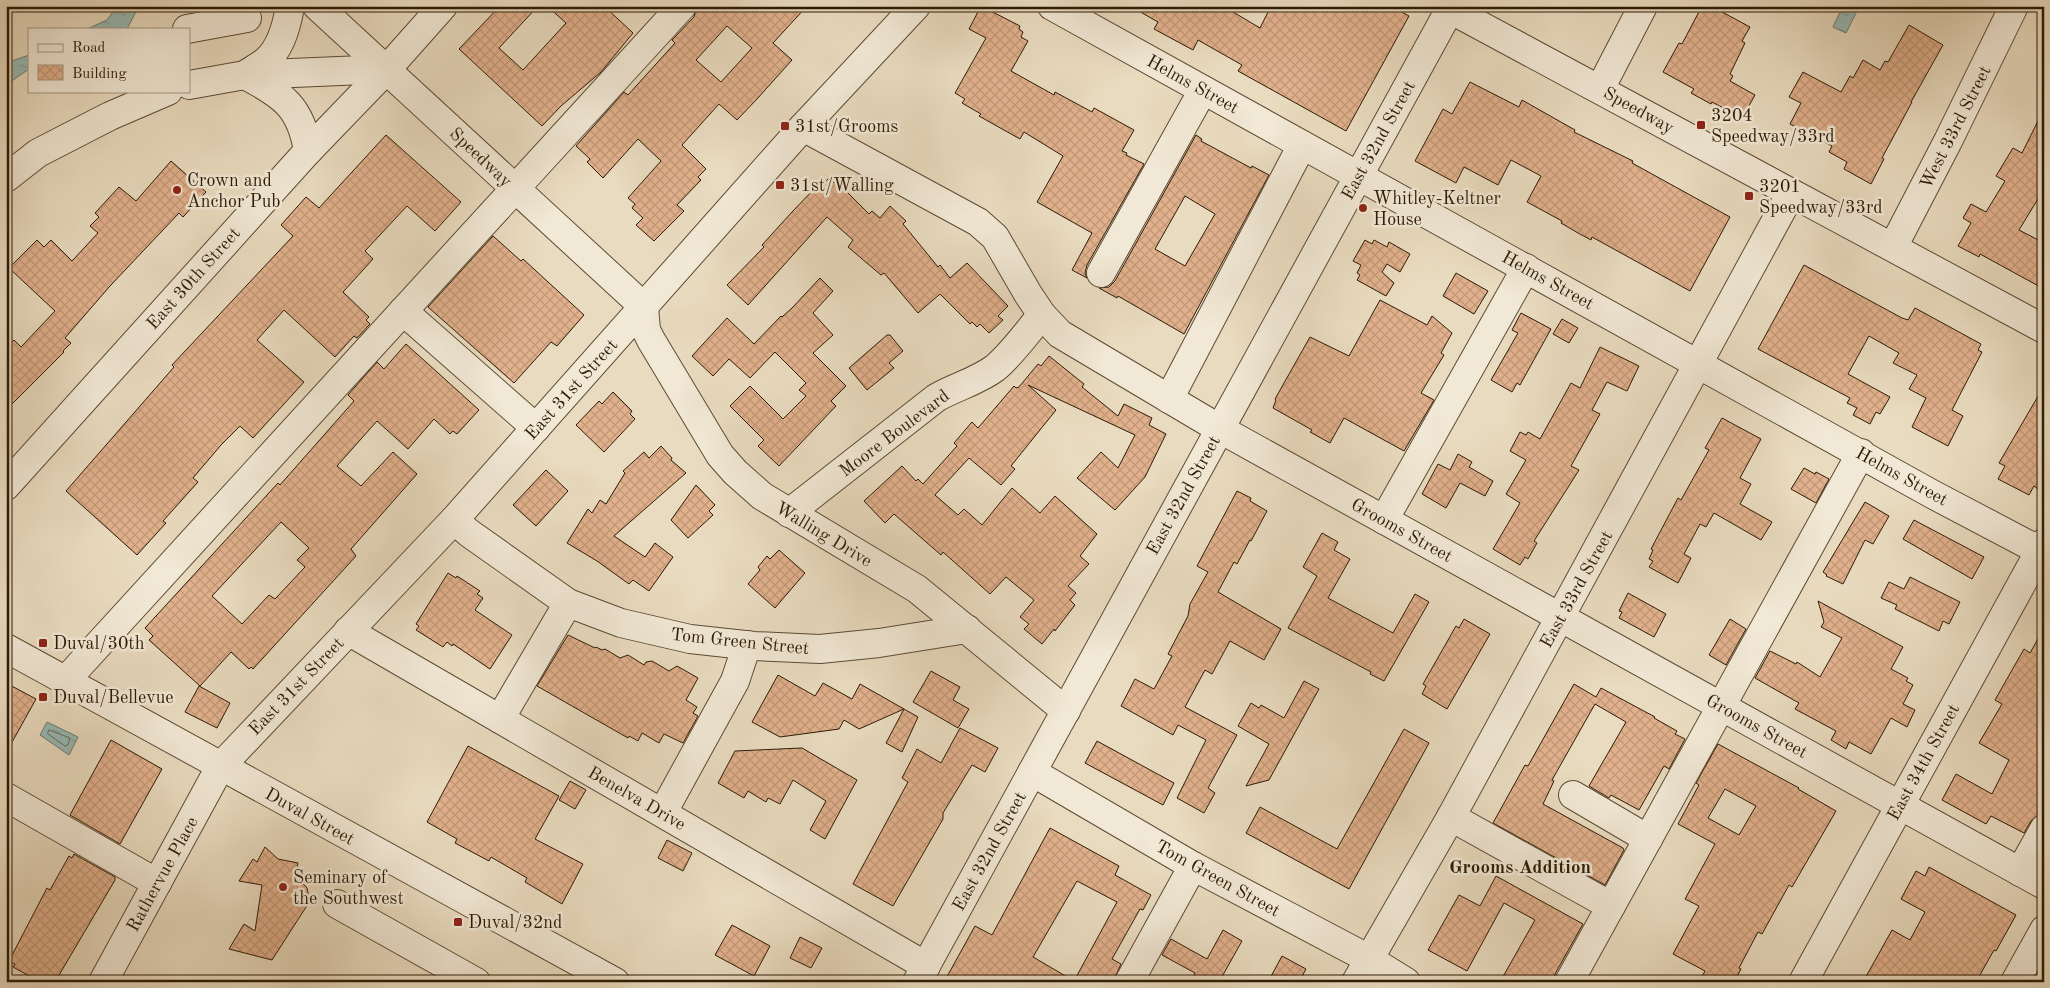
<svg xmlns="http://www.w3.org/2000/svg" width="2050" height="988" font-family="'Old Standard TT',serif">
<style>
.water{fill:url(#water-ripples);stroke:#6d7a70}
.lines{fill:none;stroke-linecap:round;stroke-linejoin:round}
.shore{stroke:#626a5e;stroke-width:1}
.building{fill:url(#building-cross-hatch);stroke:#2d1b05;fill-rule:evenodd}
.minor-casing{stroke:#5c4b34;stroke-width:30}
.minor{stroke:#f1e8d5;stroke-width:28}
.poi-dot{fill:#8f2418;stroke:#f1e8d5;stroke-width:2}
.labels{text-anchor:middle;stroke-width:5;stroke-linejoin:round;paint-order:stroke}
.street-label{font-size:18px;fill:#2d1b05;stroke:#f1e8d5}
.poi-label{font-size:18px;fill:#2d1b05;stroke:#f1e8d5;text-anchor:start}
.neighbourhood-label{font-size:19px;font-weight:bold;fill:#2d1b05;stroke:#f1e8d5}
</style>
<defs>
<pattern id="water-ripples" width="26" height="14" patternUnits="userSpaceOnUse" patternTransform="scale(1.25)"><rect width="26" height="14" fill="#98bab7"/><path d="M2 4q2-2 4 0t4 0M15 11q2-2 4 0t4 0" fill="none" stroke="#839f9c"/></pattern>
<pattern id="building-cross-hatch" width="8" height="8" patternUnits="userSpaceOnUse" patternTransform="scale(1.25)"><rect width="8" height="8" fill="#e1b08c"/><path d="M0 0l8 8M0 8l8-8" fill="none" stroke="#c19777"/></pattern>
</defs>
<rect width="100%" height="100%" fill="#e9dbbf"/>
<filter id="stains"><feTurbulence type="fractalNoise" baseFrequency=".004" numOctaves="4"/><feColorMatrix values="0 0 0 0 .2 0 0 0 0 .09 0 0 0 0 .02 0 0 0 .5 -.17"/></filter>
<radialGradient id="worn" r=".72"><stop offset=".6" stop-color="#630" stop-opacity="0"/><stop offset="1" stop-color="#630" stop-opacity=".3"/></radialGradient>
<g class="water">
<polygon points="117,6 139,6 127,29 87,29 107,20"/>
<polygon points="1844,6 1859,7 1846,33 1833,27 1842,8"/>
<polygon points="29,55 29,69 6,85 6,63"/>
<polygon points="47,722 78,737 69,755 40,735"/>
</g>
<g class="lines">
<polygon class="shore" points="49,730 70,738 68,745 65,746 48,734"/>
</g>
<g class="building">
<polygon points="500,6 538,6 499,48 523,70 566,23 547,6 604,6 633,33 601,72 561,106 542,126 459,49"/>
<path d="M697 6H807L773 43 792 60 757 99 737 120 719 104 682 145 706 169 698 177 701 180 677 205 684 211 654 241 636 225 643 218 632 208 635 204 628 198 661 161 638 139 603 178 587 162 590 159 576 146 624 92 628 95 675 43 672 40 694 17ZM727 26 752 48 721 82 696 60Z"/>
<polygon points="981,6 1020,26 1019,29 1023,32 1021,37 1028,41 1011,71 1054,95 1055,92 1092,112 1094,108 1134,130 1122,151 1127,153 1126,155 1144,164 1087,265 1085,273 1087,278 1072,270 1092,233 1037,202 1063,156 1024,132 1020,139 979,116 981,114 962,103 965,99 955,93 986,38 969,29"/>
<polygon points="1130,6 1223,6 1260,28 1271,6 1391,6 1409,16 1346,131 1238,71 1242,65 1198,40 1193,50 1154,29 1158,22"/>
<polygon points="1702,6 1711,6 1750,27 1742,41 1745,43 1730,74 1733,76 1730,81 1755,95 1742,118 1712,102 1711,104 1691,93 1694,89 1663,72 1679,43 1682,44"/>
<polygon points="1909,25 1943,45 1911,102 1912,102 1882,158 1884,159 1871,184 1844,169 1847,162 1829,152 1832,146 1790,124 1801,103 1789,97 1803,72 1841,92 1850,76 1853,78 1863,60 1880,70 1885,61 1888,62"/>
<polygon points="1470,82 1519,107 1522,100 1575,130 1574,132 1633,161 1632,163 1730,217 1690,291 1592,237 1591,240 1578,233 1561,223 1562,221 1527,202 1541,176 1511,160 1498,185 1464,167 1456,183 1415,161 1443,109 1452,114"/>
<polygon points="2044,109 2044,189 2019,230 2044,243 2044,289 1980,254 1979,257 1958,246 1971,223 1963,218 1971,204 1986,212 2005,181 1996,176 2013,148 2022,153"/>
<polygon points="386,135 461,202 435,231 407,206 365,251 373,259 343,292 369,317 366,320 370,324 357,338 354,336 335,357 284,310 257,340 304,382 253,438 240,426 221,445 193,478 198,482 163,521 166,523 137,555 66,491 174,367 172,365 293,236 281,225 306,197 319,208"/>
<path d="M1196 135 1202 139 1201 141 1251 168 1252 166 1269 175 1184 334 1118 296 1117 298 1099 288 1109 287 1115 281ZM1185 196 1215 214 1185 266 1155 249Z"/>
<polygon points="171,161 206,192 183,217 179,213 110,286 65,338 71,343 63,351 64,352 6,410 6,349 14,340 21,347 55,311 9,268 37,240 44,247 51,240 72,261 98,233 90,226 99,217 95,213 119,187 136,201"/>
<polygon points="829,178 834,183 836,181 869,214 872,211 880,218 890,206 906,221 903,224 938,267 940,265 950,278 967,263 1008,306 998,316 1003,320 989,333 980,324 977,327 972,322 970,324 940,294 918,313 884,273 881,275 848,247 853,240 827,217 748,305 727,285 764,247 762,245 792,212 817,186 819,188"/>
<polygon points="493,236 521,261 523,259 584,315 557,346 551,342 514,383 428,307"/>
<polygon points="1365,240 1372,244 1374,240 1387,247 1389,242 1410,254 1400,272 1387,264 1382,272 1394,283 1386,296 1357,280 1360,275 1357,273 1361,265 1353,261"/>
<polygon points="1804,265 1902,318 1908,320 1915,308 1981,344 1978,350 1982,352 1952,410 1963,416 1948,446 1912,427 1926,398 1909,389 1917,375 1893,363 1899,353 1869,336 1848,374 1890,397 1880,414 1876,412 1870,424 1853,415 1857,408 1847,403 1850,398 1758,349"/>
<polygon points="1456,273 1488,291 1474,314 1443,296"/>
<polygon points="820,278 833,291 813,313 833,335 813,353 846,386 831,401 836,406 779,466 758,446 764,440 730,406 750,386 783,419 806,396 799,390 806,383 775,352 750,378 729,359 713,376 692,356 727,318 754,344 781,316 782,317 792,308"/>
<polygon points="1380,300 1427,325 1432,316 1452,333 1441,353 1444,355 1421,393 1434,400 1404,451 1344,418 1330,443 1310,432 1312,430 1273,408 1276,400 1275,399 1310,337 1349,356"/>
<polygon points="1521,313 1551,329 1520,385 1517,383 1512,392 1491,380 1518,333 1512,330"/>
<polygon points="1562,319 1578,328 1569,343 1553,334"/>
<polygon points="887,335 890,335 903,351 889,363 894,368 867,390 849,368"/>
<path d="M406 344 479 410 457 434 453 431 450 434 434 419 408 449 377 421 337 466 361 486 393 452 417 474 351 549 356 556 253 669 251 667 249 669 231 652 200 686 149 640 153 636 145 628 278 483 280 485 354 401 348 395 377 362 384 369ZM281 522 309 548 297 560 305 567 275 599 269 595 242 624 212 596Z"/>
<polygon points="1600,347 1639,366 1627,391 1607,382 1592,410 1600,414 1571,466 1579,470 1534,541 1537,543 1528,559 1525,557 1520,565 1493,549 1520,503 1506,494 1526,460 1510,451 1520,432 1526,435 1528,432 1540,439 1571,383 1580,388"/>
<polygon points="1049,356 1084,384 1082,387 1118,416 1124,404 1152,418 1149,425 1166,434 1145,477 1115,510 1077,478 1101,452 1118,468 1135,435 1028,385 1056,410 1011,466 1015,469 1001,485 969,458 935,495 958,515 964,509 982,525 1012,488 1040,513 1055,496 1097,534 1080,556 1089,564 1068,586 1076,593 1070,600 1075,605 1055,631 1054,629 1042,644 1024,629 1029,624 1020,617 1034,600 1006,577 990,594 943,552 941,555 894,514 885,523 864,501 902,466 916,481 918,479 923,484 957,446 954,443 972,422 978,428 1014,386 1016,388 1019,387 1038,364 1041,366"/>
<polygon points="2044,386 2044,479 2038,489 2034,486 2029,495 1998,479 2005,466 1999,463"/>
<polygon points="613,392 632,411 630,414 635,419 604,452 576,425 599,401 602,404"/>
<polygon points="1722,418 1761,439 1740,478 1751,484 1740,504 1772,522 1761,540 1714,513 1706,527 1700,524 1684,554 1691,558 1678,583 1649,567 1653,561 1649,559 1653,550 1651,549 1678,498 1681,500 1709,450 1705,448"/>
<polygon points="661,446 672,458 671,460 686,473 614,536 645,557 655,543 673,557 649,591 633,580 629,584 597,561 567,543 588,509 592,513 600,500 606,504 625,473 623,471 644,452 649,458"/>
<polygon points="1458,454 1472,462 1469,467 1493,481 1485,496 1460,483 1446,508 1422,494 1438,464 1450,470"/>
<polygon points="1804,468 1815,474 1816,472 1829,479 1816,503 1791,489"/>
<polygon points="546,470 568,491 536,526 513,505"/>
<polygon points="696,485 715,505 709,511 713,515 688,538 671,520"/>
<polygon points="1237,491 1251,498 1250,501 1267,511 1251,541 1250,540 1237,564 1234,562 1218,592 1281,629 1264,660 1230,641 1212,674 1205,670 1185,707 1237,735 1208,788 1215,793 1204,813 1177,798 1206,740 1178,725 1173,735 1121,706 1135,679 1154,689 1172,656 1168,654 1188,616 1190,604 1208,572 1197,566"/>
<polygon points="1865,502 1889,516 1873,544 1865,540 1843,584 1826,576 1827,575 1823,572"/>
<polygon points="1914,520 1984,557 1972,579 1903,539"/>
<polygon points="1322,533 1338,542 1334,550 1350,559 1328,598 1393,633 1415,594 1429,602 1384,681 1370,674 1371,672 1288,628 1317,576 1303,567"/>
<polygon points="779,550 805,573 775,608 748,584 760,570 758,567 767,556 770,559"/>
<polygon points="448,573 456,578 457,576 480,591 477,594 483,598 475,610 512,635 490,669 453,644 452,646 447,642 443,647 416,630 419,626 416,624"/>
<polygon points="1910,577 1960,602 1949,624 1943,621 1939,631 1895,609 1897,605 1881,598 1889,582 1904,589"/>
<polygon points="1628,593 1666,614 1654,637 1619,618 1622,612 1619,611"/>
<polygon points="1818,601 1903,647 1891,669 1908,678 1906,681 1913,685 1903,704 1915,710 1907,727 1891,718 1871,754 1849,742 1846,749 1831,740 1836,731 1795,709 1799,703 1755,678 1770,651 1796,664 1797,662 1820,677 1842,638 1821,627 1824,622"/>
<polygon points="1464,619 1490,634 1447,709 1422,694 1426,686 1423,684 1456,626 1459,628"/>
<polygon points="1730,619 1746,629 1726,665 1709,655"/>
<polygon points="2044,628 2044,811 2031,821 2024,833 1991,816 1986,824 1942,800 1956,774 1992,794 2009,760 1979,743 2002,704 1995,700 2024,649 2030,653"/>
<polygon points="568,635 595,648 596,647 602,650 605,649 620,658 628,655 644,665 646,662 652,661 669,671 677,666 698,678 686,700 697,707 693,713 698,716 683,743 664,734 659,743 642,733 638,741 629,736 628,738 537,686"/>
<polygon points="931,671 960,687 953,700 969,709 958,728 913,702"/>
<polygon points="778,675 815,696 823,683 852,699 860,684 904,709 859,729 844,720 839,729 780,737 752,722"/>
<polygon points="1304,681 1319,689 1269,780 1246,786 1269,744 1238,726 1251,703 1259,708 1261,705 1284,718"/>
<polygon points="6,683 36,699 6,753"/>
<polygon points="1574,684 1596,697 1601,688 1655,717 1654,718 1677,731 1675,734 1685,739 1669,769 1664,766 1639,810 1611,795 1609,798 1589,786 1626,722 1595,704 1552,780 1554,781 1543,804 1623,848 1624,850 1605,885 1493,823 1525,765 1528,766"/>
<polygon points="199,686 230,703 217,728 185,712"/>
<polygon points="904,709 918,717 902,752 886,743"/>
<polygon points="960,728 998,748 985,772 972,765 943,813 943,819 893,906 853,884 908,782 902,778 917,749 941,763"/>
<polygon points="1404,729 1429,743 1349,889 1246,833 1260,807 1337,849"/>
<polygon points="111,740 162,769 120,844 70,815"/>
<polygon points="1097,741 1174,783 1163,805 1085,763"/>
<path d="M1718 744 1799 788 1798 789 1836 811 1792 887 1789 885 1762 934 1758 932 1739 968 1741 969 1734 982H1699L1705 971 1673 954 1699 906 1685 899 1715 844 1678 824 1699 785 1696 783ZM1725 789 1756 806 1739 835 1708 818Z"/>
<polygon points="468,746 559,796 535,839 583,864 562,904 525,882 527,878 491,857 489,861 455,843 457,839 427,822"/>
<polygon points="802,748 857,780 825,839 810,830 826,801 793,780 780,804 768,798 766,802 748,791 744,798 718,783 735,751"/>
<polygon points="570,781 586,790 575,809 559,800"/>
<path d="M1050 828 1119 866 1115 875 1151 895 1143 910 1140 909 1112 959 1121 964 1113 982H944L975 926 992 935ZM1077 881 1117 902 1074 981 1033 957Z"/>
<polygon points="667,840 692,853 683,871 658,858"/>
<polygon points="265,847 278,859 298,863 296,876 307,888 309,898 308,904 272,960 229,949 244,924 255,931 262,885 239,881 253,859 257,862"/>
<polygon points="74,854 115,877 115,880 55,982 40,982 13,967 15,964 9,961 47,888 50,890 69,856 72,858"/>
<polygon points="1929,867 2016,915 1996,951 1994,950 1976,982 1863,982 1892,930 1910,940 1925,912 1901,899 1916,871 1925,876"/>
<polygon points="1496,876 1583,924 1555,974 1553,982 1500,982 1535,920 1504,903 1467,971 1428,950 1459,895 1480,906"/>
<polygon points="732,925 770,946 754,976 715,955"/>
<polygon points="1223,930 1242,941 1219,982 1191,982 1195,973 1162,955 1171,939 1207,959"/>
<polygon points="800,937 822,948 811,968 790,958"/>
<polygon points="1282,956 1306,969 1299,982 1268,982"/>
</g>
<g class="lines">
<g class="minor-casing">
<g id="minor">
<polyline points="317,6 644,307"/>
<polyline points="1052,6 1932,494 2044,553"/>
<polyline points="1444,6 2044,329"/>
<polyline points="187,29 247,18"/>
<path d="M245 75C283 95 301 107 308 151"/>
<path d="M245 75C252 70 260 66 266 61 281 48 287 25 290 6"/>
<polyline points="189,85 245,75 387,69"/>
<polyline points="1600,89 1643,6"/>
<polyline points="803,127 978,222 995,237 1028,294 1042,315 1060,334 1220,429 2044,885"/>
<polyline points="6,178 38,153 110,116 168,91"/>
<polyline points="1893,247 1948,141 2014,6"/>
<polyline points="1101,273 1203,90"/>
<polyline points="644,307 646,330 651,340 720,455 735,472 762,496 917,589 1066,711"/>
<polyline points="403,311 536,428"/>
<polyline points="1169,399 1302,145"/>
<polyline points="6,486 308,151 387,69 443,6"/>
<path d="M789 513 936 398C955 387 978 381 995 368 1013 353 1027 332 1042 315"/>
<polyline points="454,520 469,533 568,603 621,623 690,639 754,646 820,649 879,643 967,629"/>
<polyline points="1384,520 1526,268"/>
<polyline points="348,631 926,966"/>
<polyline points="6,648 615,982"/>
<polyline points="66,680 682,6"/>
<polyline points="500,719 568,603"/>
<polyline points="1032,772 1193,866 1369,959 1406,982"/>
<polyline points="1573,795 1648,839"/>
<polyline points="6,797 157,883"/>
<polyline points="663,812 735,681 747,645"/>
<polyline points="1451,817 1611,906"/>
<polyline points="2020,872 2044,829"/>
<polyline points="337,904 476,982"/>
<polyline points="103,982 220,767 454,520 803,127 916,6"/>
<polyline points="917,982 1450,9"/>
<polyline points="1129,982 1193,866"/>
<polyline points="1356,982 1451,817 1791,193"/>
<polyline points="1569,982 1861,453"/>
<polyline points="1803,982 2044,543"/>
<polyline points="2015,982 2044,930"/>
</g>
</g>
<use href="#minor" class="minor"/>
</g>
<g class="poi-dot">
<rect x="1696" y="120" width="10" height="10" rx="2.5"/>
<rect x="780" y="121" width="10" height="10" rx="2.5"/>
<rect x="775" y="180" width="10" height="10" rx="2.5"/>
<circle cx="177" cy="190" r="5"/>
<rect x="1744" y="191" width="10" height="10" rx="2.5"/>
<circle cx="1363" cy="208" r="5"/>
<rect x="38" y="638" width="10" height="10" rx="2.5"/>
<rect x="38" y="692" width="10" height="10" rx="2.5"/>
<circle cx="283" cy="887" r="5"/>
<rect x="453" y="917" width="10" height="10" rx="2.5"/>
</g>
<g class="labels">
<g class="street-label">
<text transform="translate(1193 84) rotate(29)" y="6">Helms Street</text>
<text transform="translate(1639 110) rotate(29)" y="6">Speedway</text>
<text transform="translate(1955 127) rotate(-63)" y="6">West 33rd Street</text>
<text transform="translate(1378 140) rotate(-61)" y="6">East 32nd Street</text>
<text transform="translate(481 157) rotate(43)" y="6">Speedway</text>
<text transform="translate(193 278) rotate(-48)" y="6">East 30th Street</text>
<text transform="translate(1548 280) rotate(29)" y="6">Helms Street</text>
<text transform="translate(571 389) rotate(-48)" y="6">East 31st Street</text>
<text transform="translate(894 433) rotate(-37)" y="6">Moore Boulevard</text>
<text transform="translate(1902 476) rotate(29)" y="6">Helms Street</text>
<text transform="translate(1183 495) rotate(-61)" y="6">East 32nd Street</text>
<text transform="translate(1402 530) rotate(29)" y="6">Grooms Street</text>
<text transform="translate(824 534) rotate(31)" y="6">Walling Drive</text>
<text transform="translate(1576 589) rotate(-61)" y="6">East 33rd Street</text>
<text transform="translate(740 641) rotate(6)" y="6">Tom Green Street</text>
<text transform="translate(296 686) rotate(-46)" y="6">East 31st Street</text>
<text transform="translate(1757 726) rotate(29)" y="6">Grooms Street</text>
<text transform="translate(1923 762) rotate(-61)" y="6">East 34th Street</text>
<text transform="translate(637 798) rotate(30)" y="6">Benelva Drive</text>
<text transform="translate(310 816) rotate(29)" y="6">Duval Street</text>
<text transform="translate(989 851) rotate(-61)" y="6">East 32nd Street</text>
<text transform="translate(162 874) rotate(-61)" y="6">Rathervue Place</text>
<text transform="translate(1218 878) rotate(29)" y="6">Tom Green Street</text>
</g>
<g class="poi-label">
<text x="1711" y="121">3204<tspan x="1711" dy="21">Speedway/33rd</tspan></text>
<text x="795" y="132">31st/Grooms</text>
<text x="187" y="186">Crown and<tspan x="187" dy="21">Anchor Pub</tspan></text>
<text x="790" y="191">31st/Walling</text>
<text x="1759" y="192">3201<tspan x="1759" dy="21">Speedway/33rd</tspan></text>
<text x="1373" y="204">Whitley-Keltner<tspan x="1373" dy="21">House</tspan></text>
<text x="53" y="649">Duval/30th</text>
<text x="53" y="703">Duval/Bellevue</text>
<text x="293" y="883">Seminary of<tspan x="293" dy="21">the Southwest</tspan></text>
<text x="468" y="928">Duval/32nd</text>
</g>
<g class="neighbourhood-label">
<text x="1520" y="873">Grooms Addition</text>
</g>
</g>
<rect width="2050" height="988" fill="none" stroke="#e9dbbf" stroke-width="25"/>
<rect x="8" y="8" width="2035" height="973" fill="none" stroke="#2d1b05" stroke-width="2.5"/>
<rect x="12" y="12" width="2025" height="963" fill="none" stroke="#2d1b05"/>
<rect x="28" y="28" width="162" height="65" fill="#f1e8d5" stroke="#a39682"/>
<rect x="38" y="44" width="25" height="8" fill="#f1e8d5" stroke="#a39682"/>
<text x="72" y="52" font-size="15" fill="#2d1b05">Road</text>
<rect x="38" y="65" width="25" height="15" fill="url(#building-cross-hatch)" stroke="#a39682"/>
<text x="72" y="78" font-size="15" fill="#2d1b05">Building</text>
<rect width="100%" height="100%" filter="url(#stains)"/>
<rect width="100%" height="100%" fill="url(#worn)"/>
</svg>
